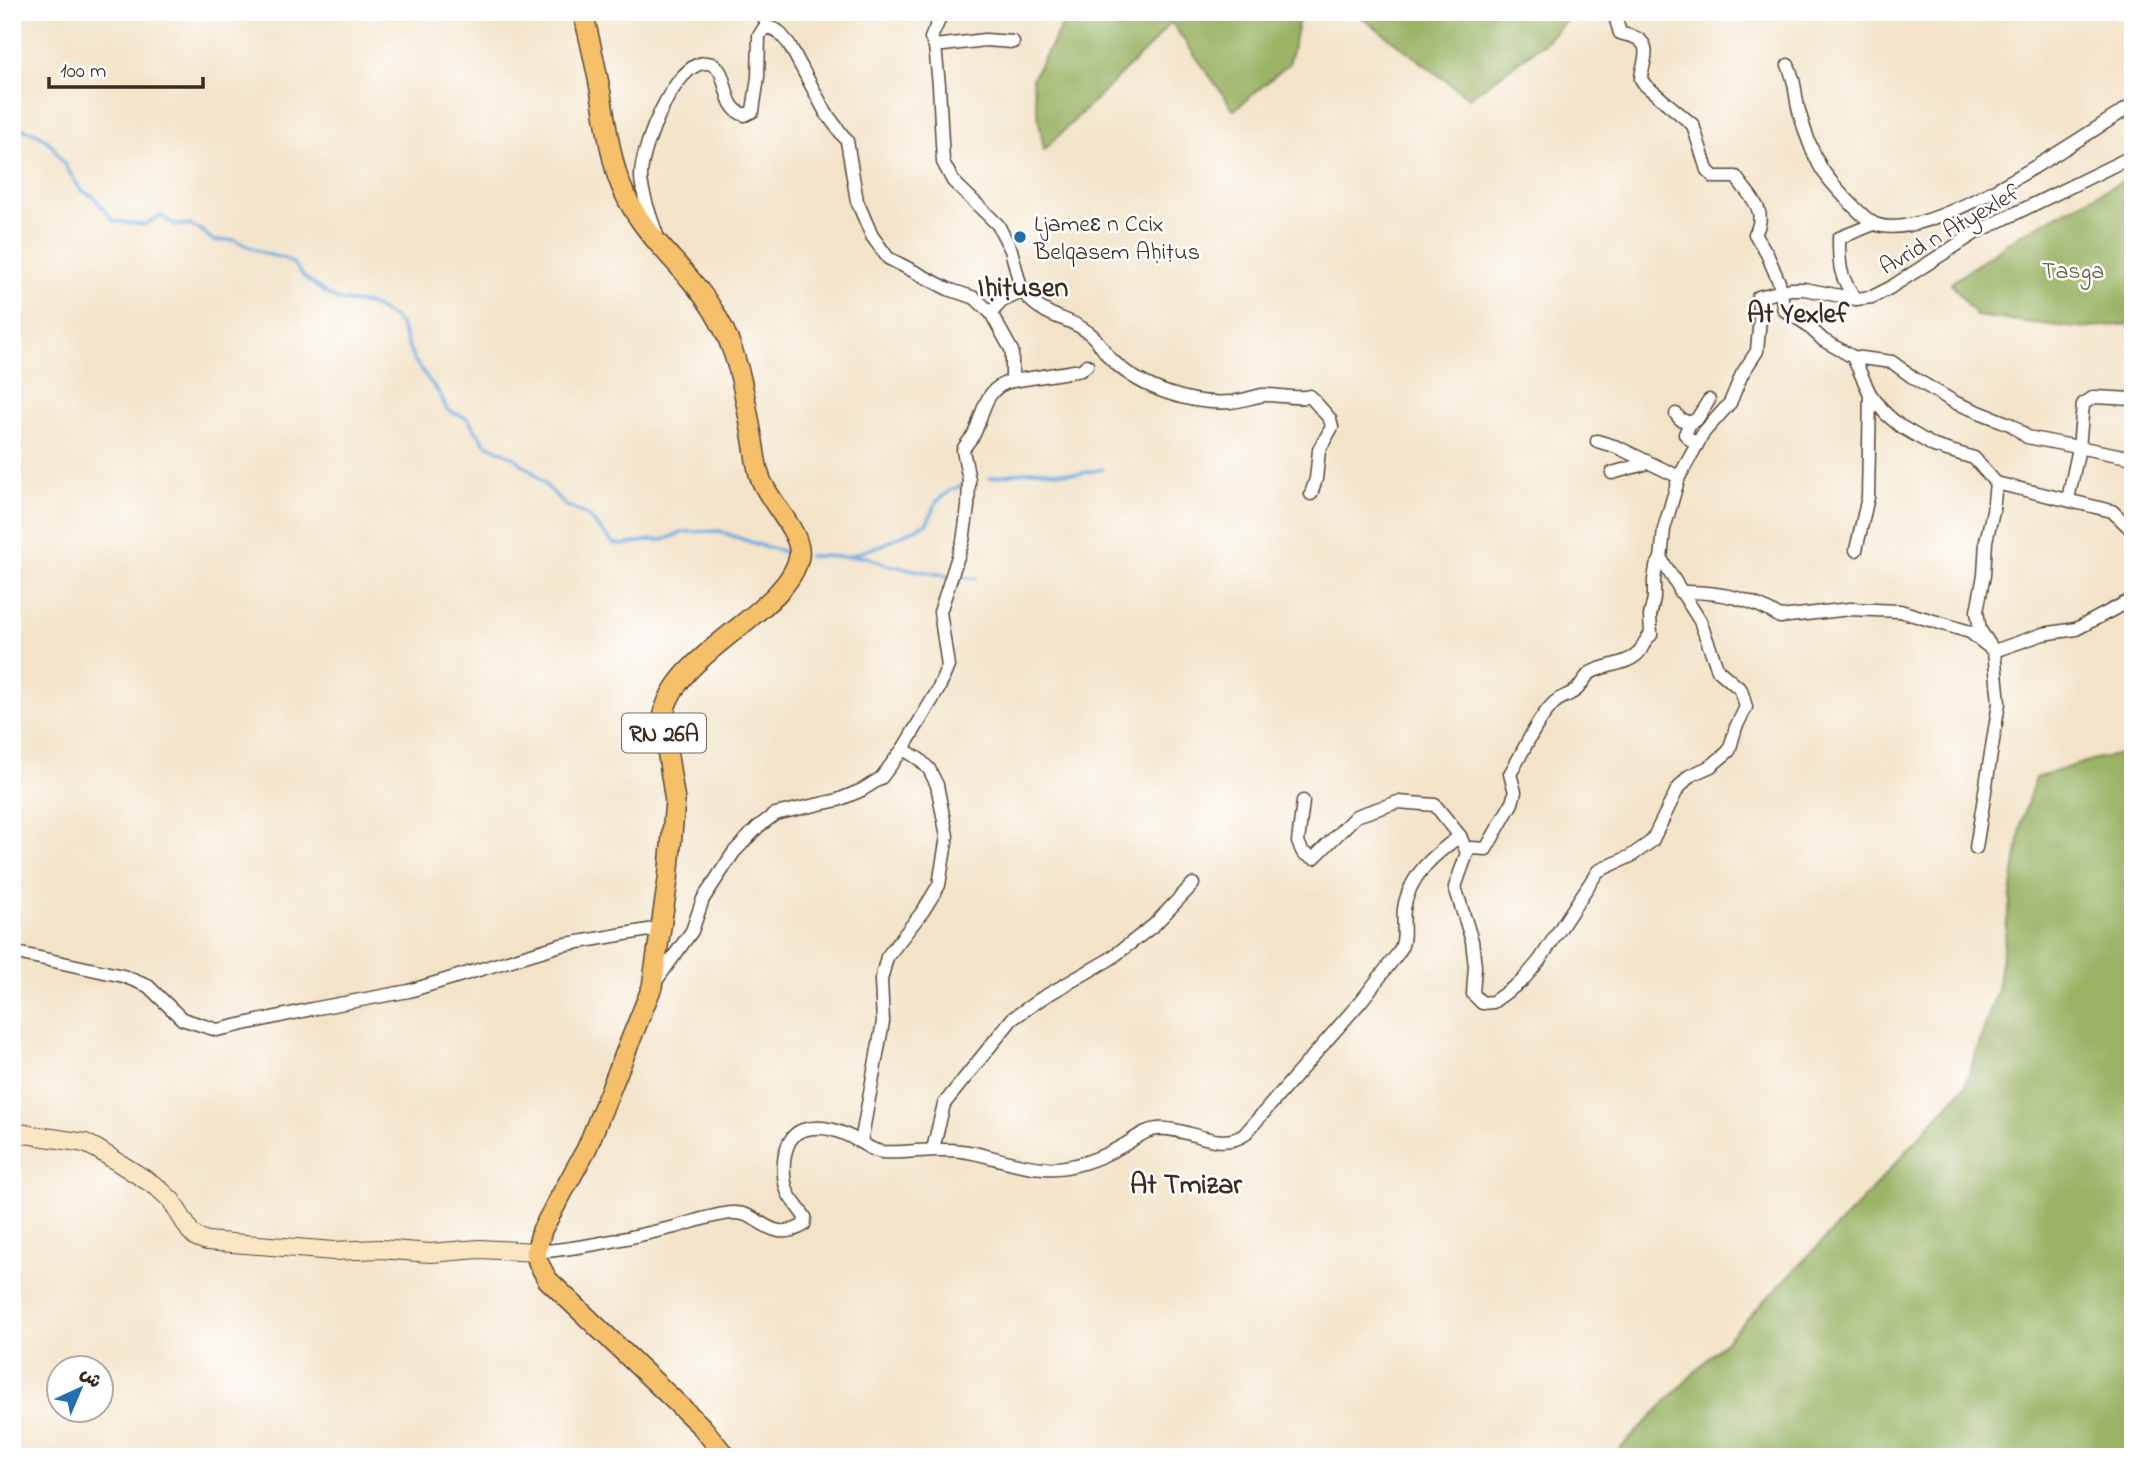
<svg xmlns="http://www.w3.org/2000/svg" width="2145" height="1469" font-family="'Indie Flower','Playpen Sans Arabic',sans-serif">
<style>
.forest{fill:#9ab365;stroke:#6a6e42;stroke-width:2}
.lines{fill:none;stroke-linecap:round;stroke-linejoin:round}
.stream{stroke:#6eace0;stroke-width:3.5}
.street-casing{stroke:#574638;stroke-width:15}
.secondary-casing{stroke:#574638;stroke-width:20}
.primary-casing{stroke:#574638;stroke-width:22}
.street{stroke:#fff;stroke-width:12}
.secondary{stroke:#fbe6c4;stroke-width:18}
.primary{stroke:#f6c06b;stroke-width:19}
.poi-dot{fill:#1f6fb2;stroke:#fff;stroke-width:2.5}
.labels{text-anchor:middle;stroke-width:5;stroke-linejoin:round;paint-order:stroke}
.shield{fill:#fff;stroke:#766a62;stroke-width:2}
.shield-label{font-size:23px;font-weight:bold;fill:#3b2a1e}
.poi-label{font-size:24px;fill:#3b2a1e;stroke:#fff;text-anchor:start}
.street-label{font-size:24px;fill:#3b2a1e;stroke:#fff}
.park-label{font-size:24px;fill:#645c38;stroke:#fff}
.quarter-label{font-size:28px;font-weight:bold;fill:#3b2a1e;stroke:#fff}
</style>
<rect width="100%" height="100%" fill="#fff"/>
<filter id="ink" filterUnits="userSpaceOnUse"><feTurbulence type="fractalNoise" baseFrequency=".0143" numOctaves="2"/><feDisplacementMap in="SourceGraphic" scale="14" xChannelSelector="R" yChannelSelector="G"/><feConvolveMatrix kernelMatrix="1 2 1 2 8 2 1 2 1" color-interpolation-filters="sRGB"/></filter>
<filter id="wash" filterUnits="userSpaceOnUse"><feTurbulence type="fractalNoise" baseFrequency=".00686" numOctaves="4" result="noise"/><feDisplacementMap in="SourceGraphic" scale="28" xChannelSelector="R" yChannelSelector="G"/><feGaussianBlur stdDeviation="1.57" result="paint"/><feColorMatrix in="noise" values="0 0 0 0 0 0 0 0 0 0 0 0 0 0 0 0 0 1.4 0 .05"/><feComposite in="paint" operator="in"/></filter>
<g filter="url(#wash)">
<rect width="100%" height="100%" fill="#f3e3c8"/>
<g class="forest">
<polygon points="1064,12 1313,12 1299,19 1289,64 1234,110 1171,22 1154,42 1044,150 1032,79 1063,24"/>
<polygon points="1355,12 1566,12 1568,19 1544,43 1469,98"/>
<polygon points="2133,173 2133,324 2076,328 1976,316 1951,283 2019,235 2123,181"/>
<polygon points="2133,752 2133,1457 1607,1457 1617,1452 1858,1205 1965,1086 1997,990 2022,820 2035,778 2095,759"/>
</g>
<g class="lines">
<g class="stream">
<polyline points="12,126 38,134 51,144 81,190 94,197 114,221 143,225 161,216 176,225 189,225 201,230 214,241 234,240 266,254 283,258 294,264 303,276 325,293 340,301 369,304 394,318 400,325 414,360 441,396 446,408 451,412 467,418 485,443 515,458 535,474 565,505 587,515 613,543 623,545 650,540 663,540 684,532 719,531 762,546 791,553"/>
<polyline points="989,478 1035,470 1077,474 1103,469"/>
<polyline points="809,556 867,557 887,565 948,576"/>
<polyline points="847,557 884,544 927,523 937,501 951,490 966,484"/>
<polyline points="958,577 976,578"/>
</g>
</g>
</g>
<g filter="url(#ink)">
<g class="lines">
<g class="street-casing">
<g id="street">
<polyline points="762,12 768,28"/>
<polyline points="937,12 939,20 931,38 935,46 939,85 943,162 953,181 998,225 1011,250 1022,292"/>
<path d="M1614 13 1620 33C1625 35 1634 36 1638 39 1653 48 1641 66 1641 79L1645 85 1693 125 1707 170 1714 177H1736C1749 197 1769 209 1755 234L1767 254 1779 282 1784 310 1805 323 1823 340 1853 357 1870 394 1886 414 1900 426 1934 446 1974 458 1996 483 1993 511 1986 541 1984 575 1977 611 1980 630 1994 651 1999 703 1976 848"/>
<polyline points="935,46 985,40 1013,42"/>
<path d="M1788 65C1797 85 1794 93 1799 111 1804 129 1811 150 1820 166 1827 179 1862 218 1875 224 1930 246 2083 135 2133 105"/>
<path d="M657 235C652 222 641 190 641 177 640 151 675 60 707 63 732 65 718 107 745 115L753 111 758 77 759 36 764 28H771L778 31 789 44 826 113 847 141 857 201 872 236 888 258 948 289 975 298 991 313 1002 301 1022 292C1028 297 1034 305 1042 309 1058 320 1072 319 1089 333 1099 340 1104 353 1113 361 1142 389 1192 405 1231 402 1242 401 1252 397 1263 395 1277 394 1299 400 1310 396L1330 419 1332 427 1319 450 1316 479 1311 494"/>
<path d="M1856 299C1839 277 1839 265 1839 238L1874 224"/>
<polyline points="1853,357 1892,362 1915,379 1956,403 2012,425 2027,437 2133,458"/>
<polyline points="1012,381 1081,370 1087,365"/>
<polyline points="1676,414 1680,419 1690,423 1685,434 1696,445"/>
<polyline points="1690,423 1697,419 1709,400"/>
<polyline points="1597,441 1617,447 1679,477"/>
<polyline points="1612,473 1648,463"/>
<polyline points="1996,483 2112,511 2133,531"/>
<polyline points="2068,499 2079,448 2083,404 2094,397 2133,399"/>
<polyline points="1856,550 1868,497 1870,394"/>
<path d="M1680 592C1716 591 1750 597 1780 617L1850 609 1900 611 1970 632 1994 651 2043 634 2076 629 2133 599"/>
<path d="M903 749 938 690 948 666 940 612 963 541 968 507 969 480 963 450C966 443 972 439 975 432 984 411 985 387 1012 381V351L991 313"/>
<polyline points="1303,801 1298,842 1303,853 1314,858 1356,816 1398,802 1435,805 1460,836 1467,853 1455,887 1472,941 1475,966 1473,994 1482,1003 1493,1002 1522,981 1539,961 1598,871 1631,856 1652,841 1677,790 1689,776 1711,766 1729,751 1736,727 1746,707 1741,690 1718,670 1700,621 1661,559 1664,529 1679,477 1704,432 1730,403 1742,374 1757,351 1760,318 1758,297 1791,289 1804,289 1856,299 1872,297 1888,289 1977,232 2133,156"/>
<path d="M1467 853 1471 848 1486 849 1512 803 1515 792 1510 774C1524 751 1534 724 1553 704 1559 697 1569 696 1576 690 1582 685 1584 678 1590 673 1605 664 1622 666 1635 656 1643 651 1643 640 1651 635L1650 616 1654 598V580L1656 567 1661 559"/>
<polyline points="12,952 123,976 148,986 182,1019 217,1030 312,1009 409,991 561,945 660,928"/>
<polyline points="656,981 692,931 703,899 734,852 758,827 775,814 838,800 862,790 881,778 903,749 919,759 929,769 937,785 947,836 939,885 923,911 887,957 881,980 883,1022 861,1142"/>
<polyline points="933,1149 944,1104 1012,1019 1042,998 1110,959 1154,925 1193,884"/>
<path d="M536 1252C585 1248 628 1238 675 1227 693 1222 714 1214 733 1213 760 1211 769 1245 804 1225L805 1217C800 1210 794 1203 789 1195 780 1177 781 1137 803 1130 823 1124 841 1131 858 1141 866 1145 872 1151 882 1152 908 1154 934 1147 961 1151 989 1154 1015 1167 1044 1168 1071 1170 1101 1158 1124 1145 1135 1139 1144 1130 1157 1129 1186 1126 1218 1152 1244 1135L1362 1000 1399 952C1407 939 1402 924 1404 909 1409 875 1435 854 1460 836"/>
</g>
</g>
<g class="secondary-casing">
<polyline id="secondary" points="12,1132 85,1143 97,1149 157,1187 171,1200 190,1231 196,1237 207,1241 334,1251 380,1249 430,1253 479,1249 536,1252"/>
</g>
<g class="primary-casing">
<path id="primary" d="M583 12C590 41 597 71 602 100 606 126 610 153 618 178 639 237 687 265 716 315 739 353 745 397 753 441 755 453 756 466 760 477 767 500 803 533 799 556 789 614 662 657 663 724L675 801 668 880 652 987 587 1148 542 1230 536 1252 538 1262 547 1279 702 1427 726 1457"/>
</g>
<use href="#street" class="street"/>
<use href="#secondary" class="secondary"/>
<use href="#primary" class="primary"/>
</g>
</g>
<circle class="poi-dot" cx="1020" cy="237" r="7"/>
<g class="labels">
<rect class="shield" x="622" y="713.5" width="84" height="39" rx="5"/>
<g class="shield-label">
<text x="664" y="741">RN 26A</text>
</g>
<g class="poi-label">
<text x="1034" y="231">Ljameɛ n Ccix<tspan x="1034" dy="28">Belqasem Aḥiṭus</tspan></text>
</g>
<g class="street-label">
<text transform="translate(1949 229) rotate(-30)" y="8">Avrid n Atyexlef</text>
</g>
<g class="park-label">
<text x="2073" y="278">Tasga</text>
</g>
<g class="quarter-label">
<text x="1023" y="296">Iḥiṭusen</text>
<text x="1798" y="322">At Yexlef</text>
<text x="1186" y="1193">At Tmizar</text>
</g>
</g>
<rect width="2145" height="1469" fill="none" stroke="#fff" stroke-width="42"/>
<g transform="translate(80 1389) rotate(44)"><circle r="33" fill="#ffffff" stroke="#b1aaa5" stroke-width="2"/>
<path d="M0-5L12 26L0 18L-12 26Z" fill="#1f6fb2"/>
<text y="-10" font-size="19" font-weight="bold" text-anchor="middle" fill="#3b2a1e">ش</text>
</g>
<path d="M49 77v10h154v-10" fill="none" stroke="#3b2a1e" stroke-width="3.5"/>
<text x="60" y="77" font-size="21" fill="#3b2a1e" stroke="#ffffff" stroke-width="5" paint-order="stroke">100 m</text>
</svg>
